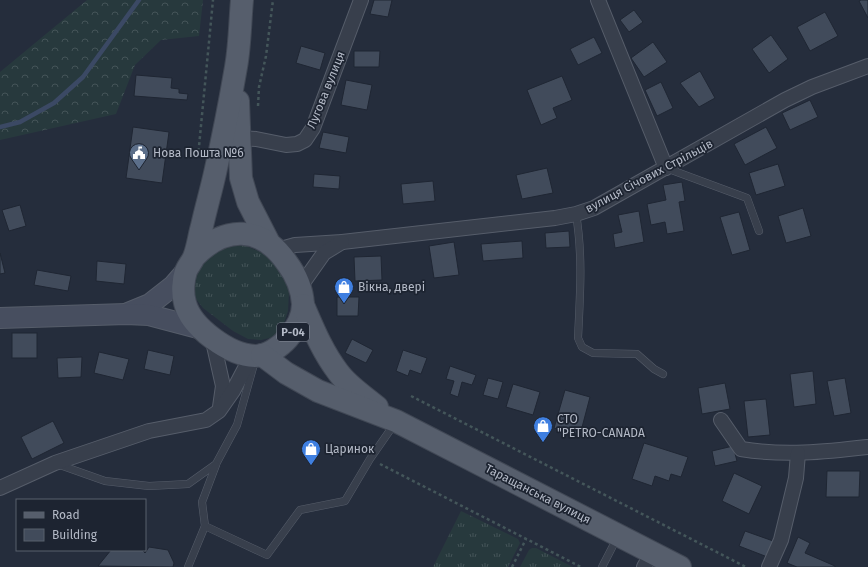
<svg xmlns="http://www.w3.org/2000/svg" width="868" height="567" font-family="'Fira Sans',sans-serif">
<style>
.grass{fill:url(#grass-tufts)}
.forest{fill:url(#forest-crowns)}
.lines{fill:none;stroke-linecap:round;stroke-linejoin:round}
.stream{stroke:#3b4964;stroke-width:4.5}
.building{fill:#414b5b;stroke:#1f2633}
.service-casing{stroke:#565d6a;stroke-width:8}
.minor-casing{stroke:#565d6a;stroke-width:16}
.secondary-casing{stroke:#565d6a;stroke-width:22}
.primary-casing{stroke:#414855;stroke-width:24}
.path{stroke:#44565a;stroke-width:2.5;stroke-dasharray:3 3;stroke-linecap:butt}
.service{stroke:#383f4c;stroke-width:7}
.minor{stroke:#383f4c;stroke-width:14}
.secondary{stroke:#474e5f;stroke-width:20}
.primary{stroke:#565e6c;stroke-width:22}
.labels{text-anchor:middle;stroke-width:3.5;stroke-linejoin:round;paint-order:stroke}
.shield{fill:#1d2431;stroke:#878d9a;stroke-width:1}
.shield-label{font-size:11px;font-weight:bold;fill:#b4bac7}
.street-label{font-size:12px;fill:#b4bac7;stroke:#1d2431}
.poi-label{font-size:12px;fill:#b4bac7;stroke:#1d2431;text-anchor:start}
</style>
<defs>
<pattern id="grass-tufts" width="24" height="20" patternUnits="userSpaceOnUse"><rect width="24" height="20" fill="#27393d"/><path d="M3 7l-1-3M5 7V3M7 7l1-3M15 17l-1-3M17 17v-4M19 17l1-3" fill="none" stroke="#445458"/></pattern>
<pattern id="forest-crowns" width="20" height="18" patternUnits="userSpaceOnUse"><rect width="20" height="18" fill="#27393d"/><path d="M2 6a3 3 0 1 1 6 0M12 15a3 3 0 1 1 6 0" fill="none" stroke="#445458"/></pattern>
</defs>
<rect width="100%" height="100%" fill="#252d3c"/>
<g class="grass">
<polygon points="225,244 244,245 265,254 281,271 289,292 288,311 283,326 274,337 261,340 248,339 233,331 203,308 196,299 193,289 195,275 200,262"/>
<polygon points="461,511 518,539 520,543 508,567 433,567"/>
<polygon points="532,548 536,548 573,567 520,567 529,550"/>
</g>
<polygon class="forest" points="87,0 203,0 199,36 161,40 135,65 116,114 0,140 0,72"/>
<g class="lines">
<polyline class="stream" points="0,127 20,122 54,103 83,77 139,0"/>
</g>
<g class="building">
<polygon points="374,0 392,0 388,17 370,14"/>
<polygon points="861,0 868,0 868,18 859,1"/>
<polygon points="634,10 643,22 629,32 620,20"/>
<polygon points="825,12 838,36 810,51 797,27"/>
<polygon points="771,35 788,59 769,73 752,49"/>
<polygon points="594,37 602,53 578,65 570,49"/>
<polygon points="653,42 667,62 644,77 631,58"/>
<polygon points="301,46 325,53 320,70 296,63"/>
<polygon points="354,51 380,51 379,67 354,67"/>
<polygon points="700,71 715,98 699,107 680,83"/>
<polygon points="136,75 172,78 171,88 179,89 179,93 188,94 187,100 134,96"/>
<polygon points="562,76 572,100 553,108 557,118 541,125 527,90"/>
<polygon points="346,80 372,85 367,110 341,105"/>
<polygon points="661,82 673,108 657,116 645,90"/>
<polygon points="810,100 818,117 790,130 782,113"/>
<polygon points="133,127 169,132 162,183 126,178"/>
<polygon points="766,127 777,148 745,165 734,144"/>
<polygon points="323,132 349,137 346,153 319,148"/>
<polygon points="778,164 785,186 756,195 749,173"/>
<polygon points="547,168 553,193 522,199 516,175"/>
<polygon points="314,174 340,176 339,189 313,187"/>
<polygon points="433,181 435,201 403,204 401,184"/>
<polygon points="682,182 685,201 679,202 684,231 667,234 665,222 651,225 647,204 666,200 663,185"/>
<polygon points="20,205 26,226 9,231 2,210"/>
<polygon points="803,208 811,236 786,243 778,216"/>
<polygon points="639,211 644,242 615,248 613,234 622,232 618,215"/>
<polygon points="739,212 750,250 732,255 720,217"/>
<polygon points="569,231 570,247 546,248 545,233"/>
<polygon points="522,241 523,258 483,261 481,244"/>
<polygon points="454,242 459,275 434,278 429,246"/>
<polygon points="0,253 5,273 0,274"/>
<polygon points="381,256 382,280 355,281 354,257"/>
<polygon points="97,261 126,264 124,284 96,281"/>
<polygon points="37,270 71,276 68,291 34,285"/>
<polygon points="337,297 359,297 358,316 337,316"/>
<rect x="12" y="333" width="25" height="25"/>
<polygon points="352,339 373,350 366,363 345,353"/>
<polygon points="148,350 174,356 170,375 144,369"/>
<polygon points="403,350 427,358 421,374 410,370 408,376 396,371"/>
<polygon points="99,352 129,359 123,380 94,373"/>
<polygon points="82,357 81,377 58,378 57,358"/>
<polygon points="450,366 476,375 472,385 462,382 458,397 450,394 454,381 446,379"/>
<polygon points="813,371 816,404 794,407 790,374"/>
<polygon points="488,378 503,382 498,399 483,395"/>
<polygon points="845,378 851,413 834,416 827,381"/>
<polygon points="725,383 730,409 702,414 698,388"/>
<polygon points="513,384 540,392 533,415 506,407"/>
<polygon points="565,390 590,397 580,435 554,428"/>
<polygon points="766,399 770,435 748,437 744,401"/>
<polygon points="53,421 64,443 32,459 21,437"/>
<polygon points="644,443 688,457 681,477 671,474 669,481 655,476 652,486 632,479"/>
<polygon points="733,446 737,461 715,466 712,451"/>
<polygon points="827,471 860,471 859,497 826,497"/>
<polygon points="734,473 762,486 749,514 722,501"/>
<polygon points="745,531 776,542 770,558 739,546"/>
<polygon points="798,537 810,543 805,553 835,566 835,567 797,567 787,563"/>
<polygon points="149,547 168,550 174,563 173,567 98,566 111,550 142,550 145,553"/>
</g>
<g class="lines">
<g class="service-casing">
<g id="service">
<polyline points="666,168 747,198 759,231"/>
<path d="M576 214C583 256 580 296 578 338L582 347 593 353 637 354 654 369 663 374"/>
<polyline points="57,464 105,481 149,486 188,484 216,464 237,425 256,357"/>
<polyline points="205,526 267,555 300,510 345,501 370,459 395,423"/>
<polyline points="188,567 205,526 202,502 216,465"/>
<polyline points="602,567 617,538"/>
</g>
</g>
<g class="minor-casing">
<g id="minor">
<polyline points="598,0 666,168"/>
<polyline points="239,138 256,139 286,145 297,144 305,140 313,128 361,0"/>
<polyline points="277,250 295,245 342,242 555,218 576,214 594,208 785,100 812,87 868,66"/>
<polyline points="300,287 324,253 342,242"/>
<polyline points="212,337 223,386 220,407"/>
<path d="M721 420 741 449C783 456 825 452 867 447"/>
<polyline points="0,488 55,463 149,431 206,420 219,411 233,391 252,355"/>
<polyline points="644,567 652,553"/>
<polyline points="769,567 781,540 796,478 798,453"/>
</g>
</g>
<g class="secondary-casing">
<g id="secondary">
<polyline points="128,313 150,304 173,286 186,271"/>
<polyline points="0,318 126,314 149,315 202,329"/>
</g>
</g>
<g class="primary-casing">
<g id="primary">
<polyline points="238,101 241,178 248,202 268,241"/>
<path d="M194 257C225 225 261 225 287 263 296 275 302 289 303 304 303 316 296 329 288 338 280 347 267 356 255 356 229 355 191 327 185 303 182 293 183 280 186 271 188 266 192 262 194 257 198 247 199 236 202 226 206 208 211 191 215 173 223 138 230 102 236 67 240 45 240 22 242 0"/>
<path d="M303 305C313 328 322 351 338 372 348 386 364 396 377 407"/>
<polyline points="262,355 286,373 318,391 396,421 680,567"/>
</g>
</g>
<g class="path">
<polyline points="258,106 259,87 266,56 273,0"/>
<polyline points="198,157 213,0"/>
<polyline points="411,396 746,567"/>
<polyline points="380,464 581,567"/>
<polyline points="512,567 526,539"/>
</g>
<use href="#service" class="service"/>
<use href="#minor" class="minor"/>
<use href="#secondary" class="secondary"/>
<use href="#primary" class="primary"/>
</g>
<defs>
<g id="civic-pin" transform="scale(1)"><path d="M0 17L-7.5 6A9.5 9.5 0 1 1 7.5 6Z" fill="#5c6f8a" stroke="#1d2431"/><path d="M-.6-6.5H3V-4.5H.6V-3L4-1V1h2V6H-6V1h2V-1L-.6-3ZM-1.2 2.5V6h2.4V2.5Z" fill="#fff"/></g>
<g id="shop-pin" transform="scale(1)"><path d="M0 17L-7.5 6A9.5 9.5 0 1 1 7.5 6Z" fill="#3f7fe0" stroke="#1d2431"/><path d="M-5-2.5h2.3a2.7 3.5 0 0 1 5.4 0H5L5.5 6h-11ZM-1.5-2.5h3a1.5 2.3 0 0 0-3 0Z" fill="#fff"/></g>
</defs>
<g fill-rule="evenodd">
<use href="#civic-pin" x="139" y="153"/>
<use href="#shop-pin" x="344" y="287"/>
<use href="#shop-pin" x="543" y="426"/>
<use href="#shop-pin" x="311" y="449"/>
</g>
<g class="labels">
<rect class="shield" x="277" y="323" width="32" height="18" rx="3"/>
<g class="shield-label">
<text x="293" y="336">Р-04</text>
</g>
<g class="street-label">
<text transform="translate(326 90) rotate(-68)" y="4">Лугова вулиця</text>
<text transform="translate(649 176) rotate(-28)" y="4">вулиця Січових Стрільців</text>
<text transform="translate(538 494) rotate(27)" y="4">Таращанська вулиця</text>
</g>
<g class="poi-label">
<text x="153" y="157">Нова Пошта №6</text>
<text x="358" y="291">Вікна, двері</text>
<text x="557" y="423">СТО<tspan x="557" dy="14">"PETRO-CANADA</tspan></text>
<text x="325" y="453">Царинок</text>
</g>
</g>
<rect x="16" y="499" width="130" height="52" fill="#1d2431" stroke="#59606d"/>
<rect x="24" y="512" width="20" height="6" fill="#565e6c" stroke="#59606d"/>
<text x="52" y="519" font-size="12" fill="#b4bac7">Road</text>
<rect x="24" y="529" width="20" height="12" fill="#414b5b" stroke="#59606d"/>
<text x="52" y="539" font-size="12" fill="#b4bac7">Building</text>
</svg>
